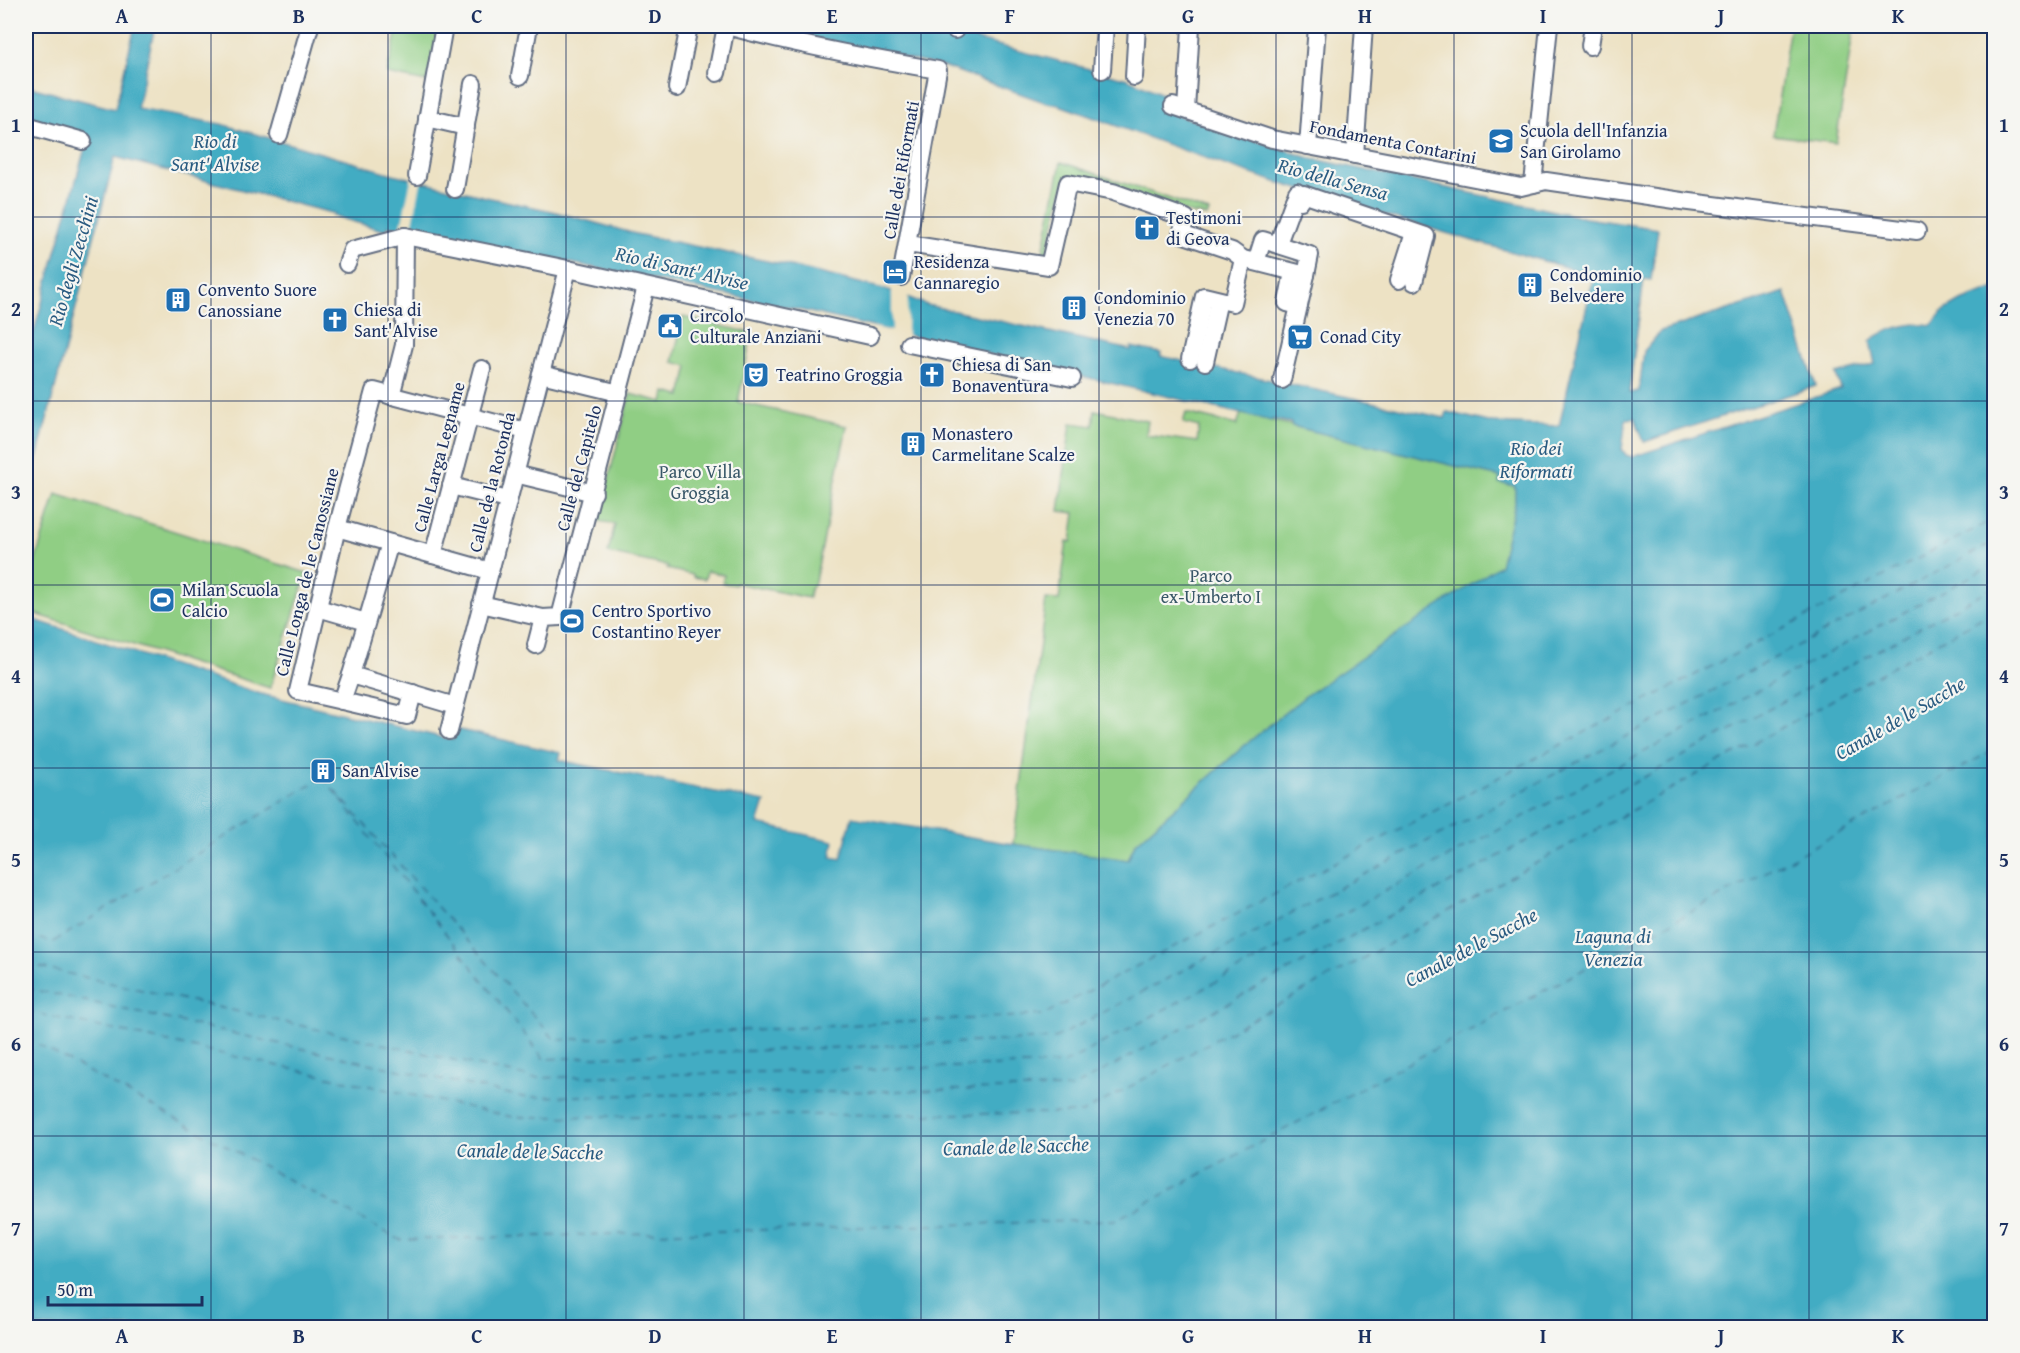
<svg xmlns="http://www.w3.org/2000/svg" width="2020" height="1353" font-family="'Gentium Book Plus',serif">
<style>
.green{fill:#90ce84;stroke:#567e71;stroke-width:1.5}
.water{fill:#43acc3;stroke:#2f6e90;stroke-width:1.5}
.pier{fill:#ede2c4}
.lines{fill:none;stroke-linecap:round;stroke-linejoin:round}
.ferry{stroke:#295b81;stroke-width:1.5;stroke-dasharray:8 6;stroke-linecap:butt}
.pedestrian-casing{stroke:#646e82;stroke-width:20}
.pedestrian{stroke:#fff;stroke-width:16}
.grid{fill:none;stroke:#1b2f5e;stroke-width:1.5;stroke-opacity:0.55}
.labels{text-anchor:middle;stroke-width:4.5;stroke-linejoin:round;paint-order:stroke}
.poi-label{font-size:18px;fill:#1b2f5e;stroke:#f6f6f2;text-anchor:start}
.street-label{font-size:18px;fill:#1b2f5e;stroke:#f6f6f2}
.park-label{font-size:18px;fill:#385768;stroke:#f6f6f2}
.water-label{font-size:20px;font-style:italic;fill:#295b81;stroke:#f6f6f2}
.neatline{fill:none;stroke:#1b2f5e;stroke-width:2}
.grid-label{font-size:20px;text-anchor:middle;font-weight:bold;fill:#1b2f5e}
</style>
<rect width="100%" height="100%" fill="#f6f6f2"/>
<filter id="ink" filterUnits="userSpaceOnUse"><feTurbulence type="fractalNoise" baseFrequency=".0167" numOctaves="2"/><feDisplacementMap in="SourceGraphic" scale="12" xChannelSelector="R" yChannelSelector="G"/><feConvolveMatrix kernelMatrix="1 2 1 2 8 2 1 2 1" color-interpolation-filters="sRGB"/></filter>
<filter id="wash" filterUnits="userSpaceOnUse"><feTurbulence type="fractalNoise" baseFrequency=".008" numOctaves="4" result="noise"/><feDisplacementMap in="SourceGraphic" scale="24" xChannelSelector="R" yChannelSelector="G"/><feGaussianBlur stdDeviation="1.35" result="paint"/><feColorMatrix in="noise" values="0 0 0 0 0 0 0 0 0 0 0 0 0 0 0 0 0 1.4 0 .05"/><feComposite in="paint" operator="in"/></filter>
<g filter="url(#wash)">
<rect width="100%" height="100%" fill="#ede2c4"/>
<g class="green">
<polygon points="398,26 439,26 427,82 387,74"/>
<polygon points="1790,26 1854,26 1836,143 1773,135"/>
<polygon points="1061,162 1209,212 1207,217 1196,213 1195,215 1117,188 1066,177 1046,258 1042,257"/>
<polygon points="683,317 752,333 738,402 847,426 814,586 811,586 809,598 736,583 735,585 722,583 724,575 707,571 705,579 693,577 693,575 667,569 668,566 608,553 615,524 598,521 630,394 663,402 665,392 681,396 688,366 673,362"/>
<polygon points="1095,410 1148,421 1146,435 1197,442 1199,427 1183,423 1186,413 1237,425 1241,413 1500,477 1500,483 1515,486 1515,504 1501,565 1308,694 1245,745 1135,844 1128,860 1013,844 1046,599 1059,600 1067,541 1071,542 1075,513 1059,511 1071,423 1093,426"/>
<polygon points="56,494 307,573 270,688 26,611 26,590"/>
</g>
<path class="water" d="M135 26H155L137 109 221 124 393 174 486 197 552 211 636 234 786 265 892 291 927 305 1131 350V347L1161 353 1160 356 1445 418 1447 412 1493 423 1559 426 1594 275C1488 246 1384 215 1279 183 1205 160 1132 131 1059 105L1047 103 945 67 754 26H924L1128 79 1167 96 1171 113 1310 158 1586 218 1658 229 1651 280 1644 279 1629 393 1639 391 1644 351 1661 331 1785 292 1816 386 1644 442 1635 418 1626 419 1622 449 1626 455 1632 457 1841 389 1836 374 1875 364 1870 341C1882 331 1902 325 1917 324 1922 323 1927 325 1932 325L1942 312 1959 302 1994 288V1327H26V617L261 694 453 740 456 729 561 753 559 760 568 762 765 802 758 824 834 841 831 857 841 859 852 817 1013 844 1128 860 1135 844 1245 745 1308 694 1500 565 1515 504V486L1499 483 1500 477 1292 426 1291 423 1273 419 1271 421 805 311 411 230 388 226 386 231 333 216 335 214 115 157 26 500V360L88 137 26 118V86L115 109Z"/>
<g class="pier">
<polygon points="412,175 422,178 411,233 400,231"/>
<polygon points="892,288 908,294 907,335 915,338 914,341 873,330 874,327 892,331"/>
</g>
<g class="lines">
<g class="ferry">
<polyline points="323,777 544,1059 1053,1039 1994,542"/>
<polyline points="335,791 555,1040 1043,1015 1994,519"/>
<polyline points="26,936 53,942 323,777"/>
<polyline points="26,964 534,1078 1063,1064 1994,564"/>
<polyline points="26,988 523,1097 1072,1088 1994,587"/>
<polyline points="26,1011 513,1117 1082,1113 1994,611"/>
<polyline points="26,1038 400,1240 1115,1220 1994,750"/>
</g>
</g>
</g>
<g filter="url(#ink)">
<g class="lines">
<g class="pedestrian-casing">
<g id="pedestrian">
<path d="M727 26C797 45 867 58 938 70L901 277"/>
<polyline points="955,30 955,26"/>
<polyline points="1590,46 1593,26"/>
<polyline points="1102,70 1105,26"/>
<polyline points="717,73 726,26"/>
<polyline points="520,76 529,26"/>
<polyline points="1134,77 1137,26"/>
<polyline points="677,88 689,26"/>
<polyline points="1173,106 1272,139 1521,187 1546,181 1682,201 1917,231"/>
<polyline points="1186,110 1191,26"/>
<polyline points="427,118 466,127"/>
<polyline points="26,125 83,141"/>
<polyline points="279,135 310,26"/>
<polyline points="1308,146 1317,26"/>
<polyline points="1355,155 1364,26"/>
<polyline points="417,176 444,26"/>
<polyline points="1533,184 1549,26"/>
<polyline points="455,189 473,84"/>
<polyline points="1294,199 1301,201 1304,194 1306,195 1426,236 1414,282"/>
<polyline points="1280,238 1297,192"/>
<polyline points="908,244 1049,266 1068,183 1113,192 1186,218 1181,234 1232,251 1243,259 1306,275 1310,255 1263,240 1256,262"/>
<polyline points="347,264 352,250 405,236 568,269 870,336"/>
<polyline points="1293,272 1287,303 1299,306"/>
<polyline points="1399,280 1414,233"/>
<polyline points="909,344 1072,378"/>
<polyline points="1190,359 1204,296 1233,303 1243,259"/>
<polyline points="1205,362 1219,300"/>
<polyline points="541,374 619,393"/>
<polyline points="1282,380 1306,275"/>
<polyline points="391,396 404,345 405,236"/>
<polyline points="515,474 594,493"/>
<polyline points="451,486 508,500"/>
<polyline points="337,528 490,571"/>
<polyline points="433,555 482,369"/>
<polyline points="481,604 543,618"/>
<polyline points="318,608 366,622"/>
<polyline points="536,645 543,618 560,617 646,287"/>
<polyline points="351,675 390,543"/>
<polyline points="342,701 407,716 413,693"/>
<polyline points="455,706 351,675 342,701 298,691 337,528 374,391 526,431"/>
<polyline points="449,731 568,269"/>
</g>
</g>
<use href="#pedestrian" class="pedestrian"/>
</g>
</g>
<path class="grid" d="M211 26V1328M388 26V1328M566 26V1328M744 26V1328M921 26V1328M1099 26V1328M1276 26V1328M1454 26V1328M1632 26V1328M1809 26V1328M26 217H1994M26 401H1994M26 585H1994M26 768H1994M26 952H1994M26 1136H1994"/>
<defs>
<g id="school-square" transform="scale(1.35)"><rect x="-9" y="-9" width="18" height="18" rx="4" fill="#1f6fb2" stroke="#f6f6f2"/><path d="M0-5L7-2L0 1L-7-2ZM-4 1L0 2.5L4 1V4Q0 6-4 4Z" fill="#fff"/></g>
<g id="church-square" transform="scale(1.35)"><rect x="-9" y="-9" width="18" height="18" rx="4" fill="#1f6fb2" stroke="#f6f6f2"/><path d="M-1.2-6h2.4v3.5h3.3v2.4h-3.3V6h-2.4V-.1h-3.3v-2.4h3.3Z" fill="#fff"/></g>
<g id="hotel-square" transform="scale(1.35)"><rect x="-9" y="-9" width="18" height="18" rx="4" fill="#1f6fb2" stroke="#f6f6f2"/><path d="M-6-4.5h1.5V1H6V5H4.5V3h-9V5H-6ZM-4 0a1.8 1.8 0 1 1 3.6 0ZM.5 0V-2.5h3Q6-2.5 6 0Z" fill="#fff"/></g>
<g id="building-square" transform="scale(1.35)"><rect x="-9" y="-9" width="18" height="18" rx="4" fill="#1f6fb2" stroke="#f6f6f2"/><path d="M-4-6H4V6H1V3H-1V6H-4ZM-2.5-4.3h1.7v1.8h-1.7ZM.8-4.3h1.7v1.8H.8ZM-2.5-1h1.7V.8h-1.7ZM.8-1h1.7V.8H.8Z" fill="#fff"/></g>
<g id="civic-square" transform="scale(1.35)"><rect x="-9" y="-9" width="18" height="18" rx="4" fill="#1f6fb2" stroke="#f6f6f2"/><path d="M-.6-6.5H3V-4.5H.6V-3L4-1V1h2V6H-6V1h2V-1L-.6-3ZM-1.2 2.5V6h2.4V2.5Z" fill="#fff"/></g>
<g id="supermarket-square" transform="scale(1.35)"><rect x="-9" y="-9" width="18" height="18" rx="4" fill="#1f6fb2" stroke="#f6f6f2"/><path d="M-6-5.5h2.5l.6 2H6L4.5 2H-2.5L-4.4-4H-6ZM-1.5 3.2a1.3 1.3 0 1 0 .1 0ZM3 3.2a1.3 1.3 0 1 0 .1 0Z" fill="#fff"/></g>
<g id="theatre-square" transform="scale(1.35)"><rect x="-9" y="-9" width="18" height="18" rx="4" fill="#1f6fb2" stroke="#f6f6f2"/><path d="M-5-5.5Q0-4 5-5.5V0Q5 5 0 6Q-5 5-5 0ZM-3.3-2.5H-1v1.5H-3.3ZM1-2.5H3.3v1.5H1ZM-2.8 1Q0 5.5 2.8 1Z" fill="#fff"/></g>
<g id="stadium-square" transform="scale(1.35)"><rect x="-9" y="-9" width="18" height="18" rx="4" fill="#1f6fb2" stroke="#f6f6f2"/><path d="M0-5a6.5 5 0 1 0 0 10a6.5 5 0 1 0 0-10ZM-3.5-1.8h7v3.6h-7Z" fill="#fff"/></g>
</defs>
<g fill-rule="evenodd">
<use href="#school-square" x="1501" y="141"/>
<use href="#church-square" x="1147" y="228"/>
<use href="#hotel-square" x="895" y="272"/>
<use href="#building-square" x="1530" y="285"/>
<use href="#building-square" x="178" y="300"/>
<use href="#building-square" x="1074" y="308"/>
<use href="#church-square" x="335" y="320"/>
<use href="#civic-square" x="670" y="326"/>
<use href="#supermarket-square" x="1300" y="337"/>
<use href="#theatre-square" x="756" y="375"/>
<use href="#church-square" x="932" y="375"/>
<use href="#building-square" x="913" y="444"/>
<use href="#stadium-square" x="162" y="600"/>
<use href="#stadium-square" x="572" y="621"/>
<use href="#building-square" x="323" y="771"/>
</g>
<g class="labels">
<g class="poi-label">
<text x="1520" y="137">Scuola dell'Infanzia<tspan x="1520" dy="21">San Girolamo</tspan></text>
<text x="1166" y="224">Testimoni<tspan x="1166" dy="21">di Geova</tspan></text>
<text x="914" y="268">Residenza<tspan x="914" dy="21">Cannaregio</tspan></text>
<text x="1550" y="281">Condominio<tspan x="1550" dy="21">Belvedere</tspan></text>
<text x="198" y="296">Convento Suore<tspan x="198" dy="21">Canossiane</tspan></text>
<text x="1094" y="304">Condominio<tspan x="1094" dy="21">Venezia 70</tspan></text>
<text x="354" y="316">Chiesa di<tspan x="354" dy="21">Sant'Alvise</tspan></text>
<text x="690" y="322">Circolo<tspan x="690" dy="21">Culturale Anziani</tspan></text>
<text x="1320" y="343">Conad City</text>
<text x="952" y="371">Chiesa di San<tspan x="952" dy="21">Bonaventura</tspan></text>
<text x="776" y="381">Teatrino Groggia</text>
<text x="932" y="440">Monastero<tspan x="932" dy="21">Carmelitane Scalze</tspan></text>
<text x="182" y="596">Milan Scuola<tspan x="182" dy="21">Calcio</tspan></text>
<text x="592" y="617">Centro Sportivo<tspan x="592" dy="21">Costantino Reyer</tspan></text>
<text x="342" y="777">San Alvise</text>
</g>
<g class="street-label">
<text transform="translate(1393 142) rotate(11)" y="6">Fondamenta Contarini</text>
<text transform="translate(901 170) rotate(-80)" y="6">Calle dei Riformati</text>
<text transform="translate(439 457) rotate(-75)" y="6">Calle Larga Legname</text>
<text transform="translate(579 468) rotate(-75)" y="6">Calle del Capitelo</text>
<text transform="translate(492 482) rotate(-76)" y="6">Calle de la Rotonda</text>
<text transform="translate(307 572) rotate(-76)" y="6">Calle Longa de le Canossiane</text>
</g>
<g class="park-label">
<text x="700" y="478">Parco Villa<tspan x="700" dy="21">Groggia</tspan></text>
<text x="1211" y="582">Parco<tspan x="1211" dy="21">ex-Umberto I</tspan></text>
</g>
<g class="water-label">
<text x="215" y="148">Rio di<tspan x="215" dy="23">Sant' Alvise</tspan></text>
<text transform="translate(1333 179) rotate(15)" y="7">Rio della Sensa</text>
<text transform="translate(73 261) rotate(-74)" y="7">Rio degli Zecchini</text>
<text transform="translate(682 268) rotate(13)" y="7">Rio di Sant' Alvise</text>
<text x="1536" y="455">Rio dei<tspan x="1536" dy="23">Riformati</tspan></text>
<text transform="translate(1900 718) rotate(-30)" y="7">Canale de le Sacche</text>
<text x="1613" y="943">Laguna di<tspan x="1613" dy="23">Venezia</tspan></text>
<text transform="translate(1471 947) rotate(-28)" y="7">Canale de le Sacche</text>
<text transform="translate(1016 1146) rotate(-2)" y="7">Canale de le Sacche</text>
<text transform="translate(530 1151) rotate(1)" y="7">Canale de le Sacche</text>
</g>
</g>
<rect width="2020" height="1353" fill="none" stroke="#f6f6f2" stroke-width="66"/>
<path d="M48 1296v9h154v-9" fill="none" stroke="#1b2f5e" stroke-width="3"/>
<text x="57" y="1296" font-size="18" fill="#1b2f5e" stroke="#f6f6f2" stroke-width="4.5" paint-order="stroke">50 m</text>
<rect x="33" y="33" width="1954" height="1287" class="neatline"/>
<g class="grid-label">
<text x="122" y="23">A</text>
<text x="299" y="23">B</text>
<text x="477" y="23">C</text>
<text x="655" y="23">D</text>
<text x="832" y="23">E</text>
<text x="1010" y="23">F</text>
<text x="1188" y="23">G</text>
<text x="1365" y="23">H</text>
<text x="1543" y="23">I</text>
<text x="1721" y="23">J</text>
<text x="1898" y="23">K</text>
<text x="16" y="132">1</text>
<text x="2004" y="132">1</text>
<text x="16" y="316">2</text>
<text x="2004" y="316">2</text>
<text x="16" y="499">3</text>
<text x="2004" y="499">3</text>
<text x="16" y="683">4</text>
<text x="2004" y="683">4</text>
<text x="16" y="867">5</text>
<text x="2004" y="867">5</text>
<text x="16" y="1051">6</text>
<text x="2004" y="1051">6</text>
<text x="16" y="1235">7</text>
<text x="2004" y="1235">7</text>
<text x="122" y="1343">A</text>
<text x="299" y="1343">B</text>
<text x="477" y="1343">C</text>
<text x="655" y="1343">D</text>
<text x="832" y="1343">E</text>
<text x="1010" y="1343">F</text>
<text x="1188" y="1343">G</text>
<text x="1365" y="1343">H</text>
<text x="1543" y="1343">I</text>
<text x="1721" y="1343">J</text>
<text x="1898" y="1343">K</text>
</g>
</svg>
